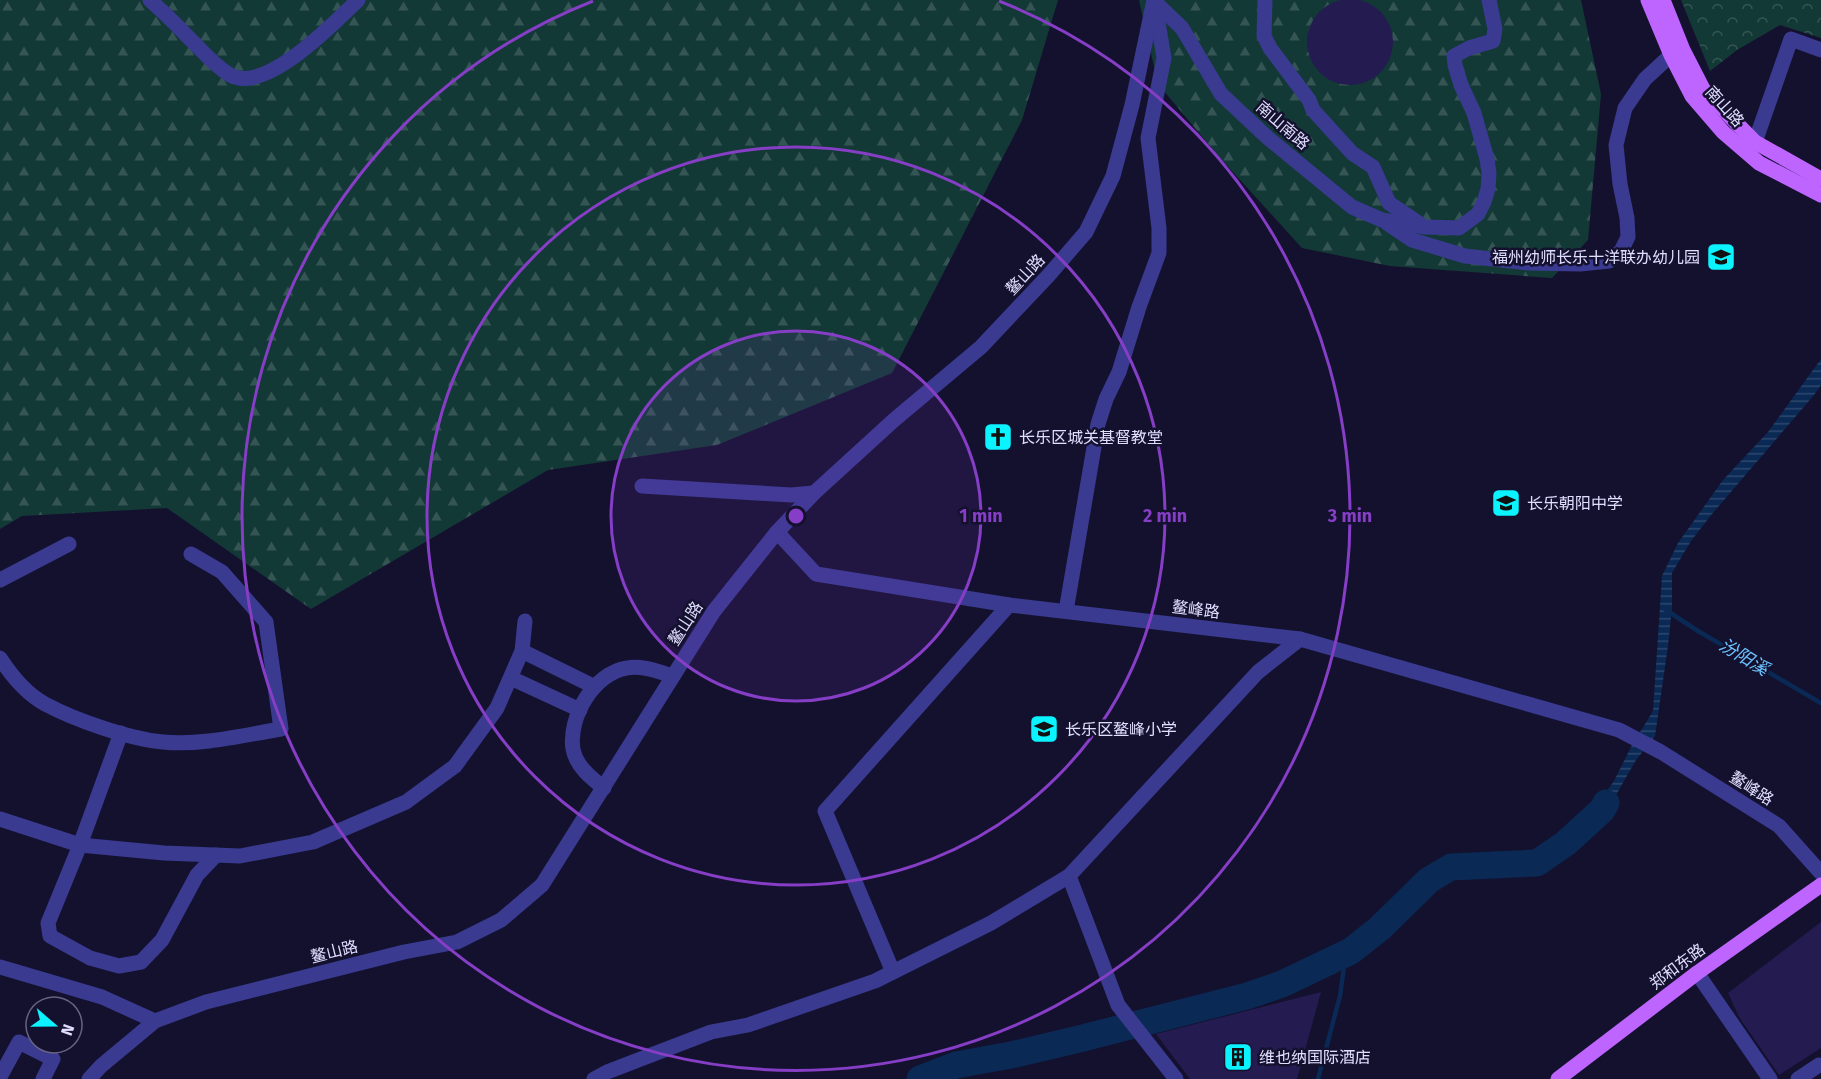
<svg xmlns="http://www.w3.org/2000/svg" width="1821" height="1079" font-family="'Fira Sans','Noto Sans SC',sans-serif">
<style>
.forest{fill:url(#forest-firs)}
.park{fill:url(#park-crowns)}
.water{fill:url(#water-rules)}
.lines{fill:none;stroke-linecap:round;stroke-linejoin:round}
.stream{stroke:#0a2954;stroke-width:4.5}
.river{stroke:#0a2954;stroke-width:27}
.building{fill:#241b51}
.minor{stroke:#393a90;stroke-width:15}
.major{stroke:#be65ff;stroke-width:15}
.ring{fill:none;stroke:#853ec5;stroke-width:3}
.labels{text-anchor:middle;stroke-width:5;stroke-linejoin:round;paint-order:stroke}
.street-label{font-size:16px;fill:#e0deff;stroke:#14112f}
.poi-label{font-size:16px;fill:#e0deff;stroke:#14112f;text-anchor:start}
.water-label{font-size:18px;font-style:italic;fill:#6cc2ff;stroke:#14112f}
.centre{fill:#853ec5;stroke:#14112f;stroke-width:3}
.ring-label{font-size:18px;text-anchor:middle;font-weight:bold;fill:#853ec5;stroke:#14112f;stroke-width:5;stroke-linejoin:round;paint-order:stroke}
</style>
<defs>
<pattern id="forest-firs" width="22" height="20" patternUnits="userSpaceOnUse" patternTransform="scale(1.5)"><rect width="22" height="20" fill="#133936"/><path d="M5 1l3.5 6h-7zM16 11l3.5 6h-7z" fill="#355554"/></pattern>
<pattern id="park-crowns" width="20" height="18" patternUnits="userSpaceOnUse" patternTransform="scale(1.5)"><rect width="20" height="18" fill="#133936"/><path d="M2 6a3 3 0 1 1 6 0M12 15a3 3 0 1 1 6 0" fill="none" stroke="#355554"/></pattern>
<pattern id="water-rules" width="6" height="5" patternUnits="userSpaceOnUse" patternTransform="scale(1.5)"><rect width="6" height="5" fill="#0a2954"/><path d="M0 2.5h6" fill="none" stroke="#2d486e"/></pattern>
</defs>
<rect width="100%" height="100%" fill="#14112f"/>
<g class="forest">
<polygon points="0,0 1058,0 1022,120 892,373 717,445 548,470 311,609 167,508 22,516 0,529"/>
<polygon points="1139,0 1581,0 1601,94 1588,240 1552,278 1390,266 1302,248 1221,159 1158,84"/>
</g>
<polygon class="park" points="1681,0 1821,0 1821,38 1780,25 1737,50 1710,71"/>
<polygon class="water" points="1821,359 1821,385 1814,395 1712,514 1691,541 1672,573 1672,607 1668,646 1655,736 1636,760 1608,809 1582,843 1583,825 1614,781 1631,747 1653,711 1662,576 1678,543 1723,480 1768,432"/>
<g class="lines">
<g class="stream">
<polyline points="1666,610 1698,631 1821,703"/>
<polyline points="1318,1079 1340,996 1346,953"/>
</g>
<polyline class="river" points="920,1079 956,1065 1011,1055 1075,1040 1247,996 1282,984 1351,951 1380,928 1429,880 1451,867 1537,863 1566,843 1602,810 1606,803"/>
</g>
<g class="building">
<circle cx="1350" cy="42" r="43"/>
<polygon points="1821,922 1821,1048 1779,1075 1739,1017 1728,993"/>
<polygon points="1321,992 1297,1079 1190,1079 1156,1034"/>
</g>
<g class="lines">
<g class="minor">
<path d="M150 0C162 11 175 23 186 35 201 49 212 64 230 75 265 95 334 23 358 0"/>
<polyline points="1265,0 1264,36 1270,48 1309,100 1313,110 1352,153 1373,167 1389,203 1420,224"/>
<polyline points="1154,1 1182,28 1221,94 1268,138 1352,207 1382,220 1425,227 1459,228 1478,214 1484,202 1488,189 1489,173 1487,159 1474,113 1461,85 1455,65 1454,56 1469,48 1493,41 1495,29 1489,0"/>
<polyline points="1755,142 1791,39 1821,50"/>
<polyline points="1387,223 1412,240 1465,256 1529,263 1580,264 1609,261 1621,251 1628,237 1627,218 1620,184 1616,145 1625,108 1645,79 1671,55"/>
<polyline points="642,486 791,495 814,493"/>
<polyline points="777,532 816,574 1009,605 1300,639 1619,730 1661,752 1779,826 1821,873"/>
<polyline points="0,580 69,544"/>
<polyline points="1066,611 1098,424 1106,399 1119,372 1139,307 1159,253 1159,228 1148,138 1164,58 1156,10"/>
<polyline points="522,651 593,686"/>
<path d="M0 658C11 675 27 694 45 704 75 720 129 739 163 742 200 746 244 735 281 729L266 622 222 572 191 554"/>
<polyline points="511,678 580,710"/>
<polyline points="121,733 80,845 48,923 50,936 90,958 119,966 141,962 162,940 197,875 216,855"/>
<path d="M604 788C591 778 576 766 573 749 568 717 594 673 627 668 642 665 659 672 673 676"/>
<polyline points="0,819 80,845 164,853 240,856 313,842 406,802 455,766 497,708 522,651 525,621"/>
<polyline points="0,967 102,997 155,1021"/>
<polyline points="893,972 825,811 1009,605"/>
<polyline points="1697,973 1770,1079"/>
<polyline points="0,1077 19,1042 53,1059 43,1079"/>
<polyline points="89,1079 101,1066 155,1021 206,1002 404,952 457,942 501,920 542,885 714,611 777,532 814,493 894,420 981,347 1048,276 1086,232 1113,176 1132,105 1154,0"/>
<polyline points="594,1079 607,1072 711,1032 748,1025 875,981 991,923 1069,876"/>
<polyline points="1176,1079 1118,1005 1069,876 1258,672 1300,639"/>
<polyline points="1798,1079 1819,1065"/>
</g>
<g class="major">
<polyline points="1648,0 1671,55 1692,96 1723,132 1759,163 1821,195"/>
<polyline points="1663,0 1683,50 1703,89 1755,142 1821,179"/>
<polyline points="1558,1079 1697,973 1821,885"/>
</g>
</g>
<circle cx="796" cy="516" r="185" fill="#853ec5" fill-opacity=".12"/>
<g class="ring">
<circle cx="796" cy="516" r="185"/>
<circle cx="796" cy="516" r="369"/>
<path d="M999 1A554 554 0 1 1 593 1"/>
</g>
<defs>
<g id="school-square" transform="scale(1.5)"><rect x="-9" y="-9" width="18" height="18" rx="4" fill="#0af3ff" stroke="#14112f"/><path d="M0-5L7-2L0 1L-7-2ZM-4 1L0 2.5L4 1V4Q0 6-4 4Z" fill="#111"/></g>
<g id="church-square" transform="scale(1.5)"><rect x="-9" y="-9" width="18" height="18" rx="4" fill="#0af3ff" stroke="#14112f"/><path d="M-1.2-6h2.4v3.5h3.3v2.4h-3.3V6h-2.4V-.1h-3.3v-2.4h3.3Z" fill="#111"/></g>
<g id="building-square" transform="scale(1.5)"><rect x="-9" y="-9" width="18" height="18" rx="4" fill="#0af3ff" stroke="#14112f"/><path d="M-4-6H4V6H1V3H-1V6H-4ZM-2.5-4.3h1.7v1.8h-1.7ZM.8-4.3h1.7v1.8H.8ZM-2.5-1h1.7V.8h-1.7ZM.8-1h1.7V.8H.8Z" fill="#111"/></g>
</defs>
<g fill-rule="evenodd">
<use href="#school-square" x="1721" y="257"/>
<use href="#church-square" x="998" y="437"/>
<use href="#school-square" x="1506" y="503"/>
<use href="#school-square" x="1044" y="729"/>
<use href="#building-square" x="1238" y="1057"/>
</g>
<g class="labels">
<g class="street-label">
<text transform="translate(1725 106) rotate(48)" y="6">南山路</text>
<text transform="translate(1283 125) rotate(41)" y="6">南山南路</text>
<text transform="translate(1025 274) rotate(-47)" y="6">鳌山路</text>
<text transform="translate(1196 609) rotate(7)" y="6">鳌峰路</text>
<text transform="translate(685 623) rotate(-57)" y="6">鳌山路</text>
<text transform="translate(1752 788) rotate(32)" y="6">鳌峰路</text>
<text transform="translate(334 951) rotate(-14)" y="6">鳌山路</text>
<text transform="translate(1677 966) rotate(-37)" y="6">郑和东路</text>
</g>
<g class="poi-label">
<text x="1700" y="263" text-anchor="end">福州幼师长乐十洋联办幼儿园</text>
<text x="1019" y="443">长乐区城关基督教堂</text>
<text x="1527" y="509">长乐朝阳中学</text>
<text x="1065" y="735">长乐区鳌峰小学</text>
<text x="1259" y="1063">维也纳国际酒店</text>
</g>
<g class="water-label">
<text transform="translate(1744 657) rotate(31)" y="6">汾阳溪</text>
</g>
</g>
<circle cx="796" cy="516" r="9" class="centre"/>
<g class="ring-label">
<text x="981" y="522">1 min</text>
<text x="1165" y="522">2 min</text>
<text x="1350" y="522">3 min</text>
</g>
<g transform="translate(54 1025) rotate(110)"><circle r="28" fill="#14112f" stroke="#666382" stroke-width="1.5"/>
<path d="M0-4.5L10 22L0 15L-10 22Z" fill="#0af3ff"/>
<text y="-9" font-size="16" font-weight="bold" text-anchor="middle" fill="#e0deff">N</text>
</g>
</svg>
